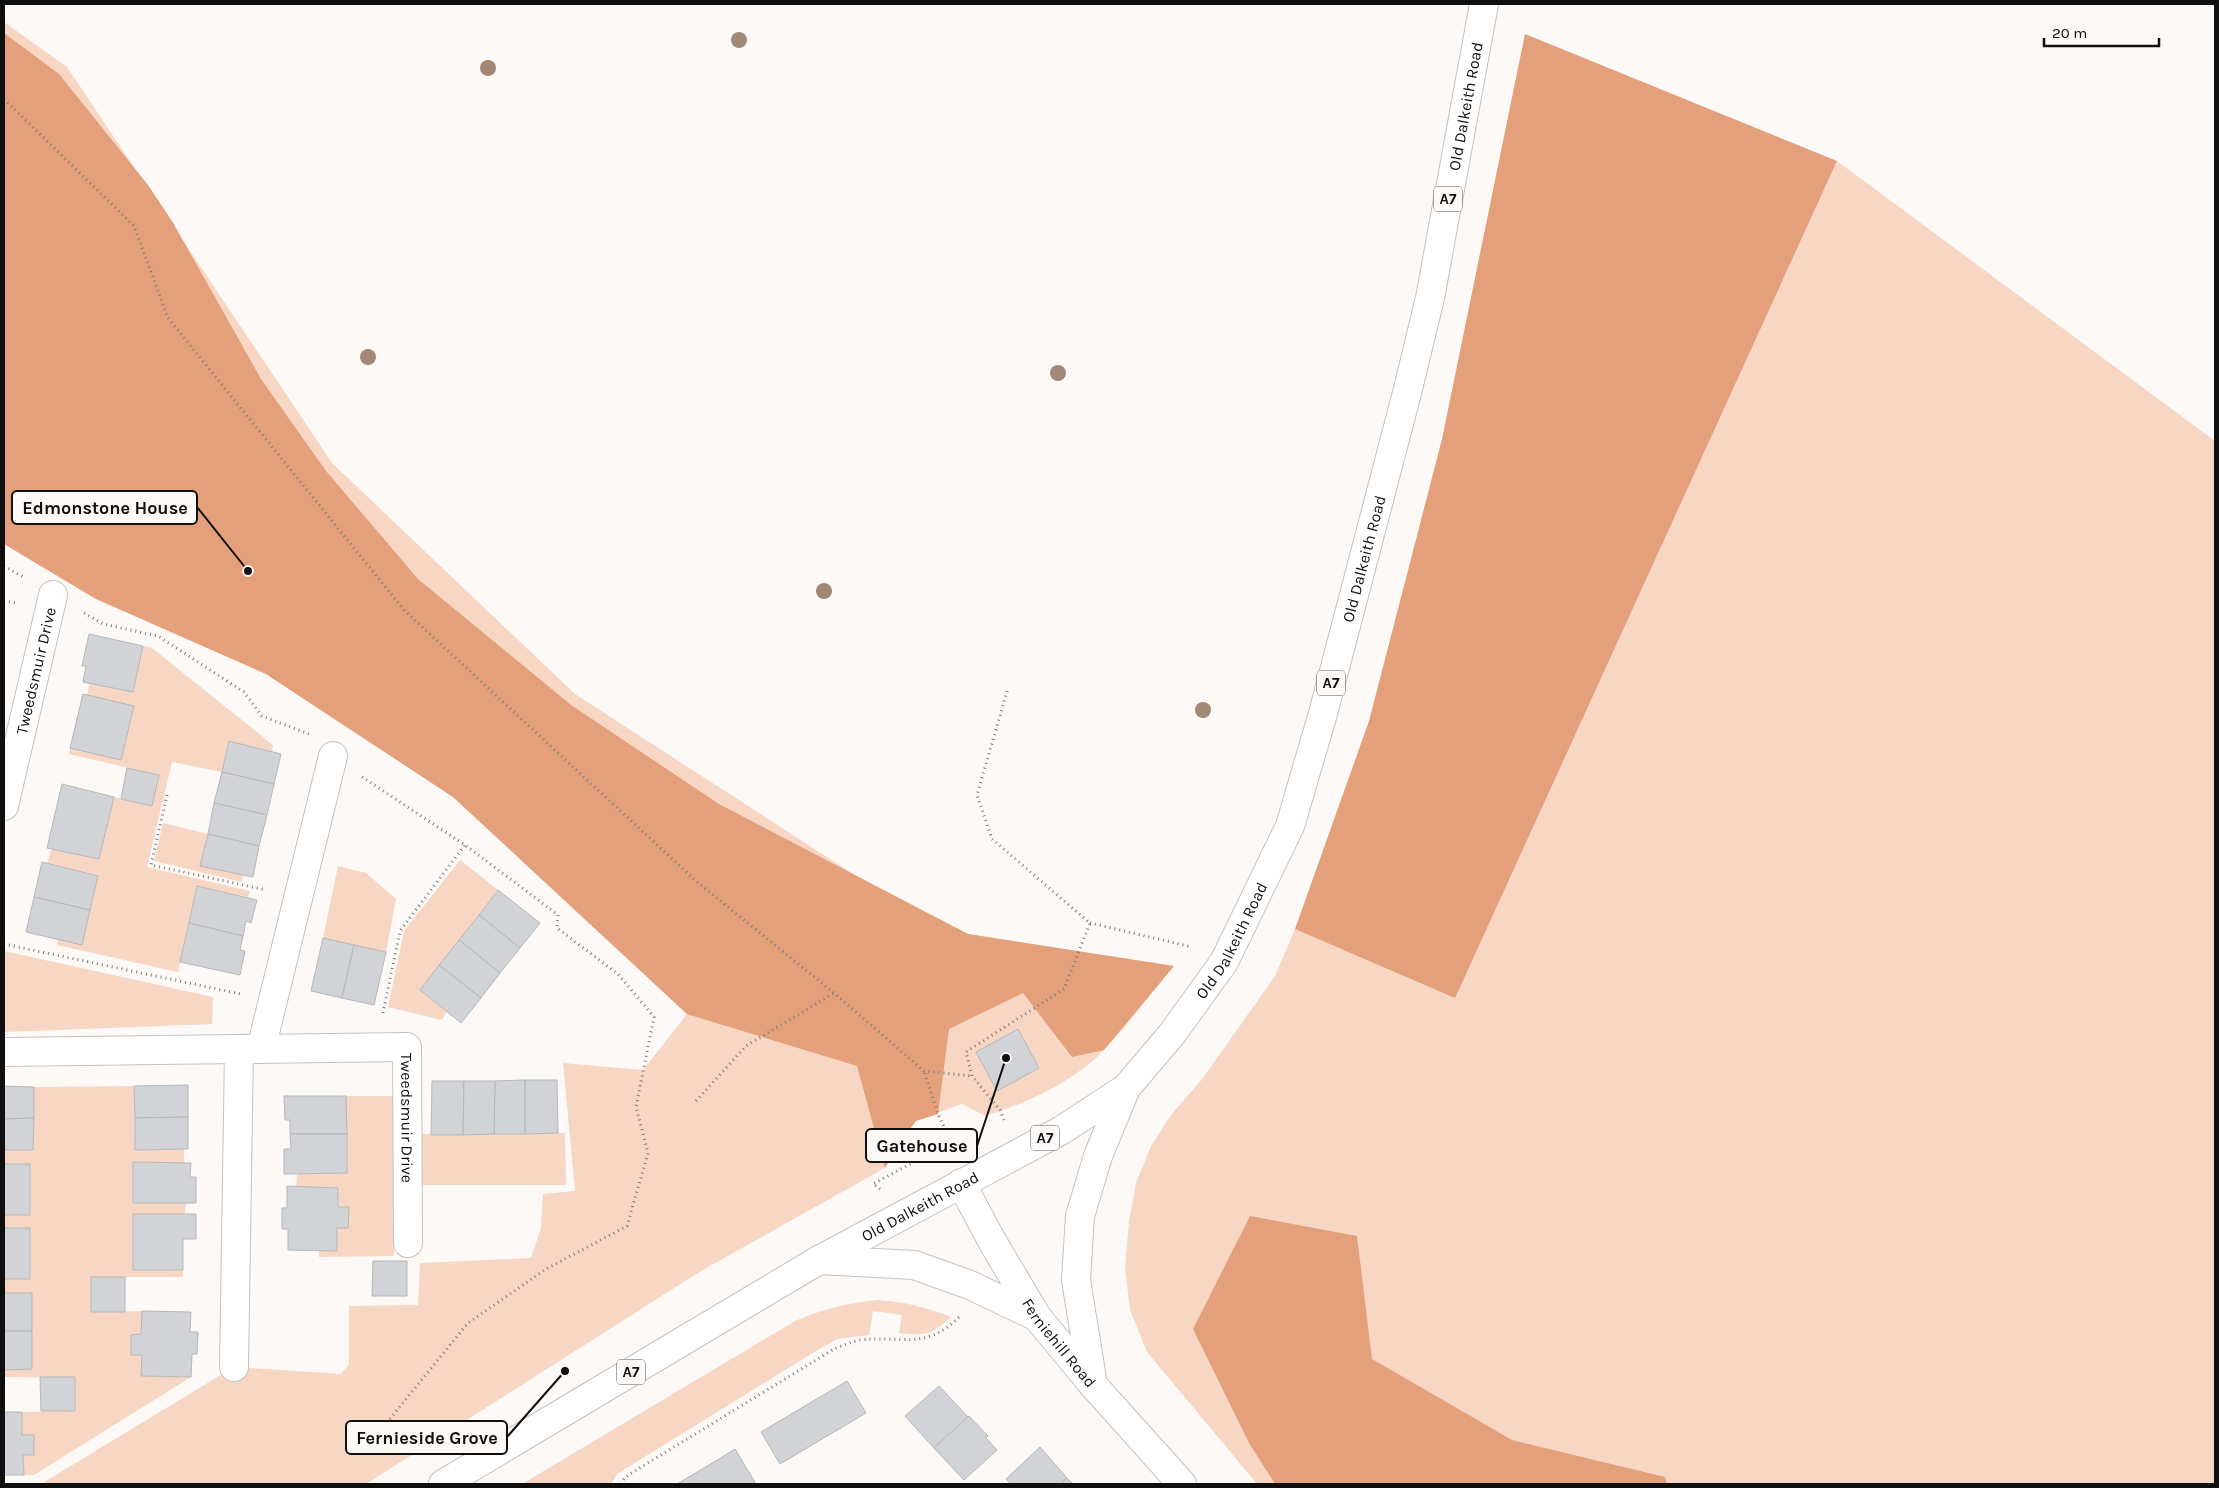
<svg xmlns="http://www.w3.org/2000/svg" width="2219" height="1488" font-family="Karla,sans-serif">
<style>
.green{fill:#f7d6c4}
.forest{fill:#e3a07a}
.building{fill:#d1d3d6;stroke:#b5b7b9}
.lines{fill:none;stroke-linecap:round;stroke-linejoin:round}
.minor-casing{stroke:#c5c2c0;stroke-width:30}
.major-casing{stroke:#c5c2c0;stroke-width:30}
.path{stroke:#7e7c7b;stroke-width:3;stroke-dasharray:1 4;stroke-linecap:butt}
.minor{stroke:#fff;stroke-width:28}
.major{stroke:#fff;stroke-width:28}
.tree{fill:#a18877}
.labels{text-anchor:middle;stroke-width:4.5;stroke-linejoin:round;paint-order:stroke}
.shield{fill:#fcf9f7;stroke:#575555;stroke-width:1}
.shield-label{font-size:15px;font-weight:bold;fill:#100f0f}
.street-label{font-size:16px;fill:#100f0f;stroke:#fcf9f7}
.leader{fill:none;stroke:#100f0f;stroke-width:2}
.callout-dot{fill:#100f0f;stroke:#fcf9f7;stroke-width:2}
.callout{fill:#fcf9f7;stroke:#100f0f;stroke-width:2}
.callout-label{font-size:18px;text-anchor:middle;font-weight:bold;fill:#100f0f}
</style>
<rect width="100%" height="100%" fill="#fcf9f7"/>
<g class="green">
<path d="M4 22 67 67 332 463 575 694 864 881 968 934 1174 966C1151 994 1129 1023 1105 1049 1074 1082 1027 1103 985 1116L962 1104 916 1121 899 1143 885 1168 701 1271 366 1484H41L234 1367 341 1374 349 1364V1306L418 1305 420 1263 531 1258 541 1228 543 1194 575 1191 563 1063 643 1070 687 1014 453 797 266 674 96 599 4 544Z"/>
<polygon points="1837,161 2215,441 2215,1484 1257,1484 1147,1352 1130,1310 1125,1268 1129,1221 1136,1183 1151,1146 1171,1115 1203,1078 1275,976 1295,929 1455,996"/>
<polygon points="143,646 152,648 273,745 272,751 229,741 222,772 172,762 147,867 250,891 248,897 197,886 178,972 57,945 58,939 90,910 98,876 47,863 52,848 99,859 114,797 152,806 159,775 69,754 70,748 121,759 87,695 90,683 133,692"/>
<polygon points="163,823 208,834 200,865 243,875 242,882 154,861"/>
<polygon points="460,860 498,890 420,990 447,1011 442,1020 388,1007 404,931"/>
<polygon points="338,866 366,873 396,899 386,952 323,938"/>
<polygon points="4,951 213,997 212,1024 6,1032 4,1029"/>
<polygon points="134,1086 135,1150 184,1150 184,1163 133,1162 186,1203 185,1214 133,1215 133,1270 183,1270 183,1277 91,1277 91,1312 142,1311 141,1334 131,1335 131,1355 142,1355 141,1376 191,1377 34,1475 24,1475 23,1455 34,1455 34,1435 22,1435 22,1412 74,1411 75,1378 4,1377 4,1370 32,1369 32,1293 4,1293 4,1279 30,1279 30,1228 4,1228 4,1215 30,1215 30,1164 4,1164 4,1150 33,1150 34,1087"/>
<polygon points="346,1096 396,1096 394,1256 319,1257 319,1251 337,1251 337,1228 348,1228 349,1208 338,1207 338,1188 296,1187 297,1174 347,1173"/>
<polygon points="565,1133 566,1185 422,1185 422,1134"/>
<path d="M878 1300C904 1302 926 1307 951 1317 931 1335 926 1336 899 1333L902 1315 873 1311 869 1335 837 1339 811 1354 617 1474 611 1484H522L795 1321C823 1309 848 1303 878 1300Z"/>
</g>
<g class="forest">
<polygon points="4,33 59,74 148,185 172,221 261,379 326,471 418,579 571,705 719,804 968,934 1174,966 1104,1050 1072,1057 1023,993 949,1029 938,1114 916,1121 899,1143 885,1168 857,1066 687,1014 453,797 266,674 96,599 4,544"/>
<polygon points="1525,34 1837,161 1455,998 1295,929 1369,721 1442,439"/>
<polygon points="1250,1216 1357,1236 1372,1359 1512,1440 1665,1477 1667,1484 1275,1484 1249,1443 1193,1329"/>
</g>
<g class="building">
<polygon points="89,634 143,646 133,692 83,682 86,666 82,666"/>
<polygon points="83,694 134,706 121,760 70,748"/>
<polygon points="229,741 281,754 274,784 222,772"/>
<polygon points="127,768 159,775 152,806 121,799"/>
<polygon points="222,772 274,784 267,815 214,803"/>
<polygon points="62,784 114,797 99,859 47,848"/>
<polygon points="214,803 267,815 259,846 208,834"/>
<polygon points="208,834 259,846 253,877 200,866"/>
<polygon points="42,862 98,876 90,910 34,897"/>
<polygon points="197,886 257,900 251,923 246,921 243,936 189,923"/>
<polygon points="498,890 540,923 520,948 479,915"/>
<polygon points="34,897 90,910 82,945 26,932"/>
<polygon points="479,915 520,948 500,973 459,940"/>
<polygon points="189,923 243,936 240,950 245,951 240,975 180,962"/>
<polygon points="323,938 354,945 342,998 311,991"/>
<polygon points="459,940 500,973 481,998 439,965"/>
<polygon points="354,945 386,952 374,1005 342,998"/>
<polygon points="439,965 481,998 461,1023 420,990"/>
<polygon points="1018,1029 1039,1068 997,1091 976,1052"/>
<polygon points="525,1080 557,1080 558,1133 525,1134"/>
<polygon points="525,1080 525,1134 494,1134 495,1081"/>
<polygon points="432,1081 464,1081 463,1135 431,1135"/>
<polygon points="464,1081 495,1081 494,1134 463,1135"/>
<polygon points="188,1085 188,1117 135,1118 134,1086"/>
<polygon points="4,1086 34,1087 34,1118 4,1119"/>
<polygon points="284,1096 346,1096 347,1134 290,1134 290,1120 285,1120"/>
<polygon points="188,1117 188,1149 135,1150 135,1118"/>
<polygon points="34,1118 33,1150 4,1150 4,1119"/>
<polygon points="290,1134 347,1134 347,1173 284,1174 284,1149 291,1149"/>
<polygon points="133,1162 191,1163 190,1177 196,1177 196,1203 133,1203"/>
<rect x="4" y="1164" width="26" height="51"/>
<polygon points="287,1186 338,1188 338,1207 349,1207 348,1228 337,1228 337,1251 288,1250 288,1229 282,1229 282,1208 287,1208"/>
<polygon points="133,1214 196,1214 196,1239 183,1239 183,1270 133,1270"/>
<rect x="4" y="1228" width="26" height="51"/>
<polygon points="373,1261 407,1261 407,1296 372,1296"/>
<rect x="91" y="1277" width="34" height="35"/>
<rect x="4" y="1293" width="28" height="38"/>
<polygon points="142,1311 191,1312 190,1332 198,1332 197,1354 192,1354 191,1377 141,1376 142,1355 131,1355 131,1335 141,1334"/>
<polygon points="4,1331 32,1331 32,1369 4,1370"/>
<polygon points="40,1377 75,1377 75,1411 41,1411"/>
<polygon points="847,1381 866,1413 780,1464 761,1432"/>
<polygon points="939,1386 968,1417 934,1448 905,1416"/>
<polygon points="4,1412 22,1412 22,1435 34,1435 34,1455 23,1455 24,1475 4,1475"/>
<polygon points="969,1416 988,1436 986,1438 997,1450 964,1480 934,1448"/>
<polygon points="1040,1447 1067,1478 1060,1484 1011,1484 1006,1479"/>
<polygon points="735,1449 756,1484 677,1484 719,1459"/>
<polygon points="1067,1478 1073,1484 1060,1484"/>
</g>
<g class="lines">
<g class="minor-casing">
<g id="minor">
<path id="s1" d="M4 806 53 595"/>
<polyline points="261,1049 333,756"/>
<path id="s2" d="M4 1052 407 1047 408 1243"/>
<polyline points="234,1367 239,1050"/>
</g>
</g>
<g class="major-casing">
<g id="major">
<path id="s3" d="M961 1183 992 1241 1037 1317 1094 1386 1182 1484"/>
<polyline points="819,1260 914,1265 970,1285 1037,1317"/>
<polyline points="1093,1385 1076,1280 1080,1216 1098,1156 1126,1088"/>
<path id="s4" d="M443 1484 819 1260 1062 1130 1126 1088 1172 1034 1224 962 1290 826 1322 717 1407 393 1430 298 1484 4"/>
</g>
</g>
<g class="path">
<polyline points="4,99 134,226 168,318 404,610 696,881 834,993 924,1071 972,1076"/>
<polyline points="4,566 25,578"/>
<polyline points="4,601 17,603"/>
<polyline points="84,613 103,624 158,636 244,692 262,716 309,734"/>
<polyline points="362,777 465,845 558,915 557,928 618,974 654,1017 636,1107 648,1153 627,1226 546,1269 468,1323 389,1420"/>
<polyline points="167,795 151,865 266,890"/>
<polyline points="1090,923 1192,947"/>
<polyline points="4,944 241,994"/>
<polyline points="383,1013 400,931 465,845"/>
<polyline points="696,1101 746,1046 834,993"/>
<polyline points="1004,1120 1000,1110 972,1076 966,1052 1064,989 1090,923 992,839 977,795 1008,688"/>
<polyline points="880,1189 873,1184 951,1142 938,1114 924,1071"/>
<path d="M621 1484 625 1477 834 1349C842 1346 851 1342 860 1340 902 1335 925 1351 959 1317"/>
</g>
<use href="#minor" class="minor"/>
<use href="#major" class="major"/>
</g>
<g class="tree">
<circle cx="739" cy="40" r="8"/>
<circle cx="488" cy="68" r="8"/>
<circle cx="368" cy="357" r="8"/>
<circle cx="1058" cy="373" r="8"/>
<circle cx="824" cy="591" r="8"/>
<circle cx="1203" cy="710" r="8"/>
</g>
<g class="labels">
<g class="shield">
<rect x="1434" y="186.5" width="28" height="25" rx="4"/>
<rect x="1317" y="670.5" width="28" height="25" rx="4"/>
<rect x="1031" y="1125.5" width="28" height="25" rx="4"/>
<rect x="617" y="1359.5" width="28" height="25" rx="4"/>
</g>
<g class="shield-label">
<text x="1448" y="204">A7</text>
<text x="1331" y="688">A7</text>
<text x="1045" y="1143">A7</text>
<text x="631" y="1377">A7</text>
</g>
<g class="street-label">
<text dy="6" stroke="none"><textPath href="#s4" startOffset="1842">Old Dalkeith Road</textPath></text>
<text dy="6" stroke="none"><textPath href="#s4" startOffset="1378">Old Dalkeith Road</textPath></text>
<text dy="6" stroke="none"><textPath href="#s1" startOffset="139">Tweedsmuir Drive</textPath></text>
<text dy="6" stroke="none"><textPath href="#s4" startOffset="972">Old Dalkeith Road</textPath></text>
<text dy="6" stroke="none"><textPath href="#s2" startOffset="474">Tweedsmuir Drive</textPath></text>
<text dy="6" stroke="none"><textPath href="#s4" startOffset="552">Old Dalkeith Road</textPath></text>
<text dy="6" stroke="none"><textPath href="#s3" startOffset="188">Ferniehill Road</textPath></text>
</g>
</g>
<path class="leader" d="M248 571L197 507M1006 1058L977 1146M565 1371L507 1437"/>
<g class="callout-dot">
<circle cx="248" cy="571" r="5"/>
<circle cx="1006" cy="1058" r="5"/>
<circle cx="565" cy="1371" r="5"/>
</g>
<g class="callout">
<rect x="12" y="491" width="185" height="33" rx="5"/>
<rect x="866" y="1129" width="111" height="33" rx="5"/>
<rect x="346" y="1421" width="161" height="33" rx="5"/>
</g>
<g class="callout-label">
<text x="105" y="514">Edmonstone House</text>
<text x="922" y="1152">Gatehouse</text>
<text x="427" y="1444">Fernieside Grove</text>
</g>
<rect width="2219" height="1488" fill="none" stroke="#100f0f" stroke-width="10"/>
<path d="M2044 38v8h115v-8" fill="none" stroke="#100f0f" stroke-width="2.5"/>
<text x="2052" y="38" font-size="15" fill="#100f0f" stroke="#fcf9f7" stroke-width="4" paint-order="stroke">20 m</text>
</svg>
